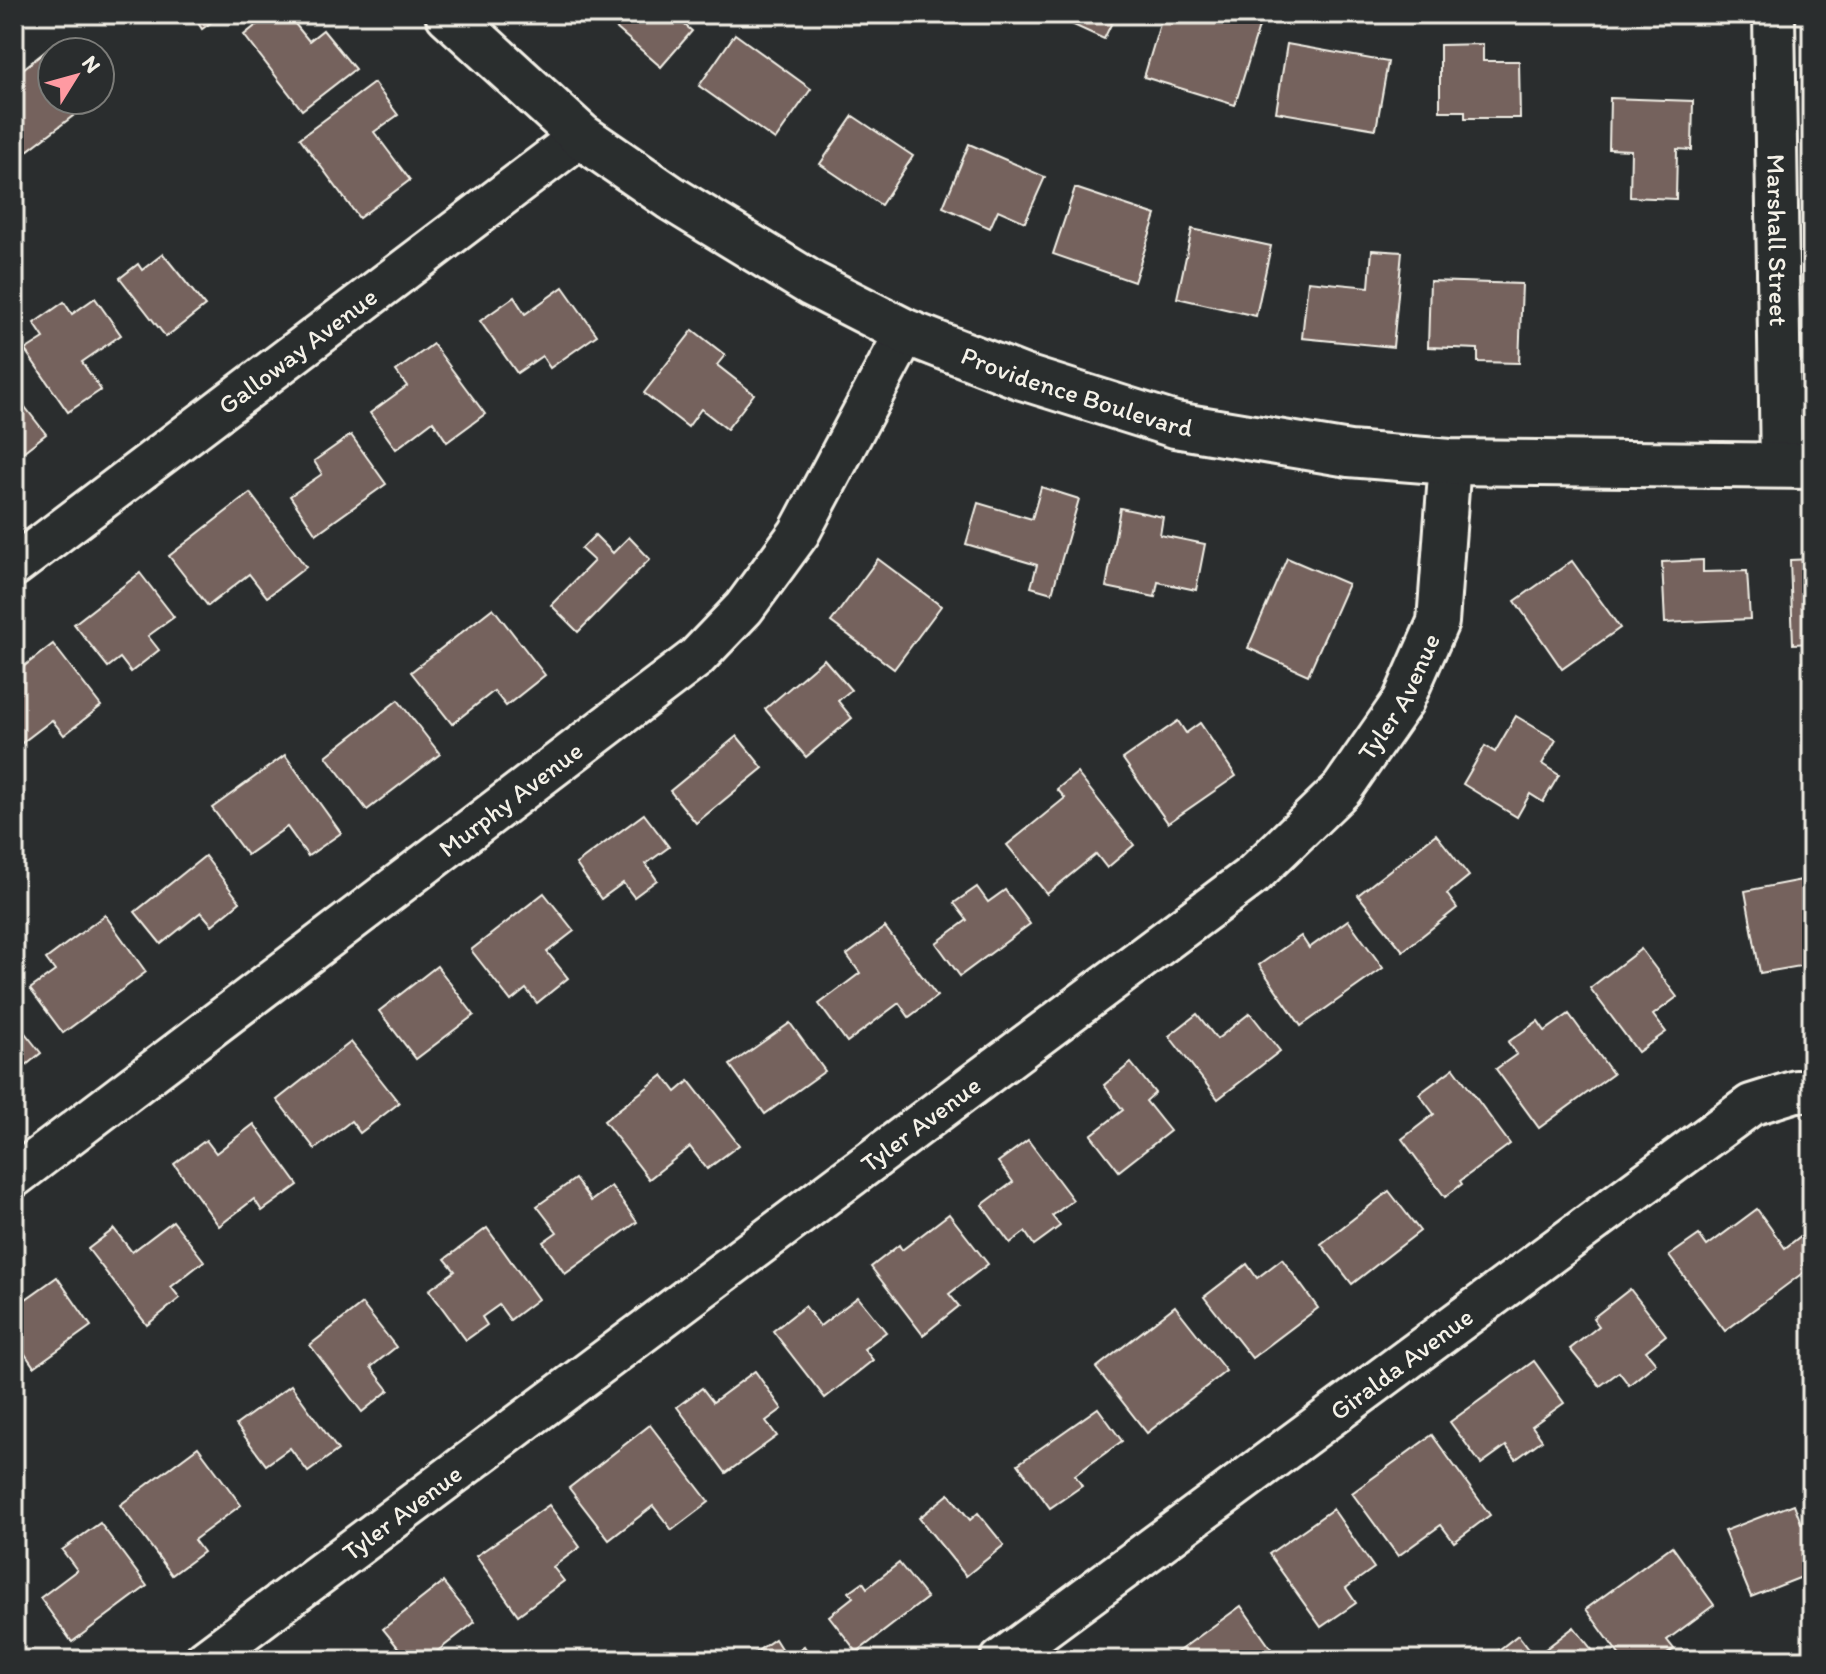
<svg xmlns="http://www.w3.org/2000/svg" width="1826" height="1674" font-family="Itim,sans-serif">
<style>
.building{fill:#74625d;stroke:#f4f1e8;stroke-width:2}
.lines{fill:none;stroke-linecap:round;stroke-linejoin:round}
.minor-casing{stroke:#f4f1e8;stroke-width:46}
.major-casing{stroke:#f4f1e8;stroke-width:50}
.minor{stroke:#2a2d2e;stroke-width:40}
.major{stroke:#2a2d2e;stroke-width:44}
.labels{text-anchor:middle;stroke-width:7;stroke-linejoin:round;paint-order:stroke}
.street-label{font-size:26px;fill:#f4f1e8;stroke:#2a2d2e}
</style>
<rect width="100%" height="100%" fill="#2a2d2e"/>
<filter id="ink" filterUnits="userSpaceOnUse"><feTurbulence type="fractalNoise" baseFrequency=".0125" numOctaves="2"/><feDisplacementMap in="SourceGraphic" scale="16" xChannelSelector="R" yChannelSelector="G"/><feConvolveMatrix kernelMatrix="1 2 1 2 8 2 1 2 1" color-interpolation-filters="sRGB"/></filter>
<g filter="url(#ink)">
<g class="building">
<polygon points="192,14 223,14 202,29"/>
<polygon points="270,14 287,14 309,41 323,30 355,69 302,110 244,35"/>
<polygon points="600,14 672,14 692,31 661,67"/>
<polygon points="1057,14 1116,14 1104,39 1056,17"/>
<polygon points="1163,14 1252,14 1262,17 1235,105 1144,77"/>
<polygon points="735,34 811,89 775,140 699,86"/>
<polygon points="60,40 69,52 52,52 52,100 94,100 23,154 14,142 14,76"/>
<polygon points="1287,44 1388,62 1376,129 1276,112"/>
<polygon points="1483,44 1483,61 1519,61 1520,118 1465,118 1465,111 1440,111 1440,45"/>
<polygon points="374,83 398,115 374,132 410,180 359,218 300,138"/>
<polygon points="1610,98 1693,101 1692,150 1677,149 1676,199 1630,197 1631,150 1609,149"/>
<polygon points="853,116 913,156 881,205 820,164"/>
<polygon points="969,144 1045,177 1025,222 998,210 990,228 943,207"/>
<polygon points="1075,188 1156,215 1134,282 1053,254"/>
<polygon points="1192,229 1271,246 1256,316 1177,298"/>
<polygon points="1372,250 1402,252 1393,347 1302,338 1308,281 1369,287"/>
<polygon points="163,254 205,306 166,337 120,278 138,264 142,270"/>
<polygon points="1430,281 1522,284 1519,363 1478,362 1478,349 1428,347"/>
<polygon points="563,287 597,335 550,368 542,356 517,373 480,321 514,297 525,314"/>
<polygon points="95,298 121,335 82,362 101,390 68,412 25,350 44,338 34,323 64,302 72,314"/>
<polygon points="693,330 725,355 717,365 754,394 727,429 701,409 688,427 644,393"/>
<polygon points="433,344 485,414 447,442 433,421 396,449 370,413 407,386 396,371"/>
<polygon points="18,398 46,434 14,459 14,402"/>
<polygon points="351,435 386,484 316,534 290,496 322,474 314,461"/>
<polygon points="1041,487 1079,499 1052,593 1031,587 1037,565 966,544 978,503 1032,519"/>
<polygon points="250,493 306,567 267,597 249,574 208,606 169,556"/>
<polygon points="1120,508 1163,517 1160,535 1205,544 1196,590 1158,582 1155,597 1106,587"/>
<polygon points="595,535 613,553 629,537 650,559 578,632 551,605 594,561 581,549"/>
<polygon points="1287,558 1348,584 1308,675 1248,648"/>
<polygon points="878,559 941,606 894,669 831,622"/>
<polygon points="1812,559 1812,643 1793,644 1790,560"/>
<polygon points="1703,560 1703,572 1747,571 1750,619 1665,623 1662,562"/>
<polygon points="1572,561 1620,628 1562,669 1515,601"/>
<polygon points="140,573 174,617 148,636 159,650 131,672 120,658 108,667 74,624"/>
<polygon points="493,608 545,675 506,706 494,691 452,724 411,672"/>
<polygon points="53,644 101,706 64,735 52,720 14,749 14,674"/>
<polygon points="824,659 851,690 838,701 852,718 806,757 765,709"/>
<polygon points="398,700 440,754 367,810 326,756"/>
<polygon points="1516,716 1556,740 1542,764 1559,775 1543,802 1530,794 1517,817 1463,784 1485,746 1495,752"/>
<polygon points="1178,721 1186,733 1200,723 1236,776 1168,823 1123,759"/>
<polygon points="737,736 763,768 696,823 670,791"/>
<polygon points="285,755 341,833 308,856 287,827 247,855 212,808"/>
<polygon points="1077,773 1134,845 1107,868 1096,854 1047,894 1007,845 1065,798 1057,789"/>
<polygon points="644,814 669,847 646,864 657,880 634,897 623,883 601,899 576,864"/>
<polygon points="1436,834 1469,876 1447,894 1457,908 1403,951 1358,895"/>
<polygon points="205,856 240,902 212,925 201,912 161,944 135,912"/>
<polygon points="1812,878 1812,964 1760,973 1745,891"/>
<polygon points="977,887 988,902 1005,890 1030,924 960,976 936,943 967,920 954,903"/>
<polygon points="544,893 574,931 547,952 568,978 537,1003 526,989 511,1001 471,950"/>
<polygon points="105,915 146,972 63,1033 30,989 55,971 46,959"/>
<polygon points="1348,920 1383,968 1301,1026 1259,965 1301,936 1309,948"/>
<polygon points="885,927 937,996 909,1017 899,1003 847,1042 819,1004 860,973 847,955"/>
<polygon points="1641,949 1677,997 1653,1015 1666,1032 1638,1052 1590,988"/>
<polygon points="437,966 474,1015 416,1059 379,1011"/>
<polygon points="1250,1013 1280,1051 1218,1099 1169,1036 1197,1014 1217,1039"/>
<polygon points="1569,1014 1613,1074 1539,1128 1496,1069 1517,1054 1508,1042 1538,1021 1545,1031"/>
<polygon points="14,1019 41,1053 14,1075"/>
<polygon points="790,1023 825,1071 765,1114 730,1065"/>
<polygon points="351,1042 399,1103 360,1133 351,1121 315,1149 277,1100"/>
<polygon points="1131,1063 1155,1093 1146,1101 1170,1131 1119,1171 1091,1135 1123,1110 1104,1085"/>
<polygon points="1454,1068 1510,1144 1460,1181 1462,1184 1445,1197 1402,1139 1434,1114 1419,1094"/>
<polygon points="663,1075 676,1092 689,1081 739,1145 707,1169 690,1147 649,1179 604,1121"/>
<polygon points="254,1124 298,1185 262,1211 254,1199 219,1226 174,1164 206,1140 216,1153"/>
<polygon points="1028,1140 1073,1200 1052,1216 1060,1226 1034,1245 1025,1232 1010,1243 982,1205 1013,1182 998,1162"/>
<polygon points="575,1179 591,1201 611,1186 637,1222 565,1274 543,1242 557,1232 537,1206"/>
<polygon points="1389,1191 1420,1231 1352,1284 1321,1244"/>
<polygon points="1757,1209 1785,1248 1802,1235 1812,1248 1812,1266 1725,1331 1669,1256 1699,1235 1707,1246"/>
<polygon points="949,1214 988,1264 949,1294 959,1306 923,1335 871,1267 899,1245 902,1250"/>
<polygon points="173,1221 204,1261 171,1287 180,1298 147,1325 88,1249 114,1229 132,1252"/>
<polygon points="487,1228 538,1299 510,1320 499,1305 482,1317 487,1325 466,1340 429,1290 455,1271 445,1259"/>
<polygon points="1282,1259 1318,1308 1252,1358 1204,1297 1247,1264 1257,1278"/>
<polygon points="57,1277 91,1326 34,1367 14,1338 14,1289 23,1301"/>
<polygon points="1630,1289 1666,1335 1646,1351 1656,1363 1629,1385 1619,1372 1600,1386 1570,1349 1599,1326 1593,1318"/>
<polygon points="858,1297 886,1332 864,1349 873,1360 825,1398 773,1331 805,1306 820,1326"/>
<polygon points="362,1304 396,1347 371,1367 389,1390 362,1412 310,1345"/>
<polygon points="1175,1306 1226,1371 1147,1433 1096,1368"/>
<polygon points="1534,1361 1564,1403 1532,1426 1542,1440 1516,1459 1506,1446 1481,1464 1450,1422"/>
<polygon points="755,1371 782,1409 766,1421 777,1436 726,1473 677,1407 702,1388 713,1402"/>
<polygon points="291,1385 338,1450 308,1472 290,1448 266,1465 236,1425"/>
<polygon points="1098,1408 1122,1441 1075,1475 1082,1486 1050,1508 1018,1464"/>
<polygon points="650,1425 709,1502 672,1530 653,1506 609,1540 569,1488"/>
<polygon points="1432,1435 1490,1515 1454,1542 1441,1525 1398,1556 1352,1493"/>
<polygon points="198,1447 241,1505 194,1540 203,1552 172,1575 120,1505"/>
<polygon points="949,1494 970,1520 978,1513 1004,1545 966,1576 919,1518"/>
<polygon points="1794,1504 1801,1523 1812,1518 1812,1573 1751,1597 1724,1531"/>
<polygon points="549,1505 580,1547 553,1567 564,1581 518,1615 476,1556"/>
<polygon points="1333,1509 1374,1568 1346,1588 1356,1603 1321,1627 1269,1554"/>
<polygon points="100,1523 147,1586 72,1642 40,1598 77,1570 62,1550"/>
<polygon points="1672,1546 1714,1605 1667,1640 1674,1649 1659,1660 1623,1660 1586,1609"/>
<polygon points="899,1563 927,1598 857,1652 829,1616 853,1597 849,1592 863,1582 867,1588"/>
<polygon points="443,1582 475,1622 426,1660 408,1660 383,1629"/>
<polygon points="1241,1606 1279,1660 1171,1660 1169,1658"/>
<polygon points="1574,1627 1600,1660 1486,1660 1518,1635 1535,1657"/>
<polygon points="775,1639 787,1658 804,1646 813,1660 757,1660 753,1654"/>
</g>
<g class="lines">
<g class="minor-casing">
<g id="minor">
<path id="s1" d="M1774 14 1781 466"/>
<path id="s2" d="M14 566 581 136"/>
<path id="s3" d="M14 1177 696 658 744 608 799 533 906 332"/>
<path id="s4" d="M205 1660 1253 875 1342 789 1403 701 1438 622 1450 462"/>
<path id="s5" d="M1001 1660 1751 1105 1796 1091H1812"/>
</g>
</g>
<g class="major-casing">
<g id="major">
<path id="s6" d="M448 14 581 136 671 198 812 284 906 332 1022 377 1175 425 1349 454 1450 462 1812 466"/>
</g>
</g>
<use href="#minor" class="minor"/>
<use href="#major" class="major"/>
</g>
</g>
<g class="labels">
<g class="street-label">
<text dy="9" stroke="none"><textPath href="#s1" startOffset="226">Marshall Street</textPath></text>
<text dy="9" stroke="none"><textPath href="#s2" startOffset="356">Galloway Avenue</textPath></text>
<text dy="9" stroke="none"><textPath href="#s6" startOffset="742">Providence Boulevard</textPath></text>
<text dy="9" stroke="none"><textPath href="#s4" startOffset="1542">Tyler Avenue</textPath></text>
<text dy="9" stroke="none"><textPath href="#s3" startOffset="624">Murphy Avenue</textPath></text>
<text dy="9" stroke="none"><textPath href="#s4" startOffset="894">Tyler Avenue</textPath></text>
<text dy="9" stroke="none"><textPath href="#s5" startOffset="498">Giralda Avenue</textPath></text>
<text dy="9" stroke="none"><textPath href="#s4" startOffset="246">Tyler Avenue</textPath></text>
</g>
</g>
<rect width="1826" height="1674" fill="none" stroke="#2a2d2e" stroke-width="48"/>
<rect x="24" y="24" width="1778" height="1626" fill="none" stroke="#f4f1e8" stroke-width="3" filter="url(#ink)"/>
<g transform="translate(76 76) rotate(53)"><circle r="38" fill="#2a2d2e" stroke="#7b7b78" stroke-width="2"/>
<path d="M0-6L14 30L0 20L-14 30Z" fill="#ff9aa2"/>
<text y="-12" font-size="22" font-weight="bold" text-anchor="middle" fill="#f4f1e8">N</text>
</g>
</svg>
